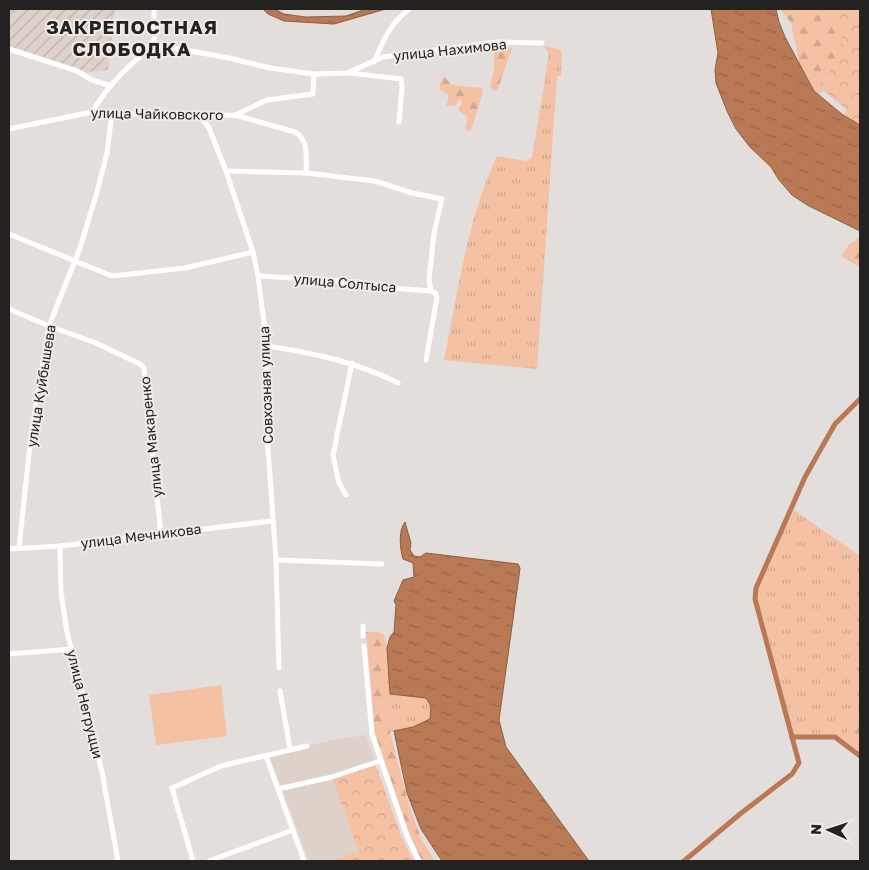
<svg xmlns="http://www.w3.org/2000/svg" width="869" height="870" font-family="'Golos Text',sans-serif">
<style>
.built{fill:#ded1ca}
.industrial{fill:url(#industrial-furrows)}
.grass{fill:url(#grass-tufts)}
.forest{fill:url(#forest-firs)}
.park{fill:url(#park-crowns)}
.garden{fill:#f4c1a5}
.water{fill:url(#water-ripples);stroke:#8c5f45}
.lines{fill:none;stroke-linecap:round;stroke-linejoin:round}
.canal{stroke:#b97955;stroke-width:5}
.street{stroke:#fff;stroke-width:5}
.labels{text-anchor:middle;stroke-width:4;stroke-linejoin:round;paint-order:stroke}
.street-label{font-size:14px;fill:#242221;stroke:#f1ebe8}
.district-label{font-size:19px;font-weight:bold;letter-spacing:1px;fill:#242221;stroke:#f1ebe8}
</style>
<defs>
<pattern id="industrial-furrows" width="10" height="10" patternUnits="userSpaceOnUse" patternTransform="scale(1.25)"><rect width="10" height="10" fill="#ded1ca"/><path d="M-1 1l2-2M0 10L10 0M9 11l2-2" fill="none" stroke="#beb3ad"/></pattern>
<pattern id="grass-tufts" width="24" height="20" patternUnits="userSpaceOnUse" patternTransform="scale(1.25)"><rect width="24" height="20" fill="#f4c1a5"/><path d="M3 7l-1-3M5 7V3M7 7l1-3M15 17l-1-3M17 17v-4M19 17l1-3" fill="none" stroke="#d1a68e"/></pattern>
<pattern id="forest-firs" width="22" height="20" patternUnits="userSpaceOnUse" patternTransform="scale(1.25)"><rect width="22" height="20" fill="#f4c1a5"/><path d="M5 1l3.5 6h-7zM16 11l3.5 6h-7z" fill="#d1a68e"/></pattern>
<pattern id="park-crowns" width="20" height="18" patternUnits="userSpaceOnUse" patternTransform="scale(1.25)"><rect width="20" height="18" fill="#f4c1a5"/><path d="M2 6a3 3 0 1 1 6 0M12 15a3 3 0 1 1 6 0" fill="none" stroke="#d1a68e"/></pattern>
<pattern id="water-ripples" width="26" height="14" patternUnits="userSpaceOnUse" patternTransform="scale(1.25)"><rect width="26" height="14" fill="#b97955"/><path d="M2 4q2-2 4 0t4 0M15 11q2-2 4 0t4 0" fill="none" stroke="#966346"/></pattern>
</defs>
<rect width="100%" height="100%" fill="#e3dedb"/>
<polygon class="built" points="366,735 375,763 332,777 358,853 330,861 309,861 269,755 338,739"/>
<polygon class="industrial" points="9,9 122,9 115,9 108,70 87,72 9,47"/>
<g class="grass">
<path d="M544 46 559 49 562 53 561 76H557L537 369 444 360C458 292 467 219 497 156L526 161 532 158 549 54Z"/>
<polygon points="794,510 860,556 860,756 835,737 792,737 755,599 756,588"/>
<polygon points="390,694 426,698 431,706 430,719 413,727 390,732 387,708 391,702"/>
</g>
<g class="forest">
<polygon points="780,9 837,9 860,25 828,87 814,91 800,67 791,23"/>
<polygon points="498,45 512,48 497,91 493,90 490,87 494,68 494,46"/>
<polygon points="444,76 451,85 482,88 483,92 471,130 468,131 465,129 468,117 458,110 462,102 460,99 455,106 447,105 449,95 440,90 440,83"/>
<polygon points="860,237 860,267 844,258 842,255 849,245"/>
<polygon points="366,632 379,632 384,635 387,648 391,702 387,708 390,732 407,798 421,839 435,861 422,861 410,835 375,733"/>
<polygon points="860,704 860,749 844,737"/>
</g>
<g class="park">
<polygon points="833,9 860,9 860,125 843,115 847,110 823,90 819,95 814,91 845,53"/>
<polygon points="375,763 402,838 413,861 330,861 358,852 332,777"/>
</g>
<polygon class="garden" points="221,685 227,736 156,745 149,695"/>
<g class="water">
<polygon points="263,9 274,9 284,14 306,17 346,16 366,9 386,9 334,24 284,21 268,14"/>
<polygon points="711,9 776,9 779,22 785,37 814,91 843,115 860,125 860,231 807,205 792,195 779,180 771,167 750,147 736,129 727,111 716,83 715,70 718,53"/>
<path d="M405 522 411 543 410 550 414 556 420 557 426 553 518 564 520 568 519 576 499 720 506 747 589 861H442L421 829 407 793 394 731 413 727 430 719 431 706 426 698 390 694 387 648 390 637 394 632 396 605 394 601 403 580 414 577 413 563 403 559C400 549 398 531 405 522Z"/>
</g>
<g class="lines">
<g class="canal">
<polyline points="792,737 835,737 860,756"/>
<polyline points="684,861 740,814 792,774 799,763 755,599 756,588 805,477 835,424 860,399"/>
</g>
<g class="street">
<polyline points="154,46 154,9"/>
<polyline points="9,49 77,71 92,80 111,86"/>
<path d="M374 62C384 39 389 25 409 9"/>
<polyline points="350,73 401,79 402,87 399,122"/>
<path d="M93 111C105 89 135 56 158 45L229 58 270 68 314 74 347 73 383 57 497 42 542 43"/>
<path d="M235 115 295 132C309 140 306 158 306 173"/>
<polyline points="197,117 204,121 209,128 226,171 253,252 258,276 267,346 267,435 276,560 279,668"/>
<polyline points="9,129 97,111 157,116 235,115 267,100 313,94 314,74"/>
<polyline points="226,171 306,173 375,181 412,193 442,199 434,233 429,280 431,291 435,293 437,297 426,360"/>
<polyline points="9,234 112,276 185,268 253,252"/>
<polyline points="258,276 358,282 392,288 431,291"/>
<polyline points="9,309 49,326 96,343 140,364 144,368 161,535"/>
<path d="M267 346C313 353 357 362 398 383"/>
<polyline points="346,495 339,483 333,455 352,363"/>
<polyline points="60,546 61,593 67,632 102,772 118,861"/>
<polyline points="19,548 31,435 49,326 80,248 97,192 107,153 112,112"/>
<polyline points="9,549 60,546 272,521"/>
<polyline points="276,560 382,564"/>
<polyline points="363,636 363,626"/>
<polyline points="364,646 372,734 407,836 419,861"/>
<polyline points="9,654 72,649"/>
<polyline points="280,691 290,749"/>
<polyline points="266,756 304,861"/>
<polyline points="278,789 332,777 380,761"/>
<polyline points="193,861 172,788 221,766 307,746"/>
<polyline points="209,861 293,830"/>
</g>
</g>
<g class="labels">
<g class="street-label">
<text transform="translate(450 50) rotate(-6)" y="5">улица Нахимова</text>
<text transform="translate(157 114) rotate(1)" y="5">улица Чайковского</text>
<text transform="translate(345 283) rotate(5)" y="5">улица Солтыса</text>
<text transform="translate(266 385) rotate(-92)" y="5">Совхозная улица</text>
<text transform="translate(41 386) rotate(-81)" y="5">улица Куйбышева</text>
<text transform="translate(151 437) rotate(-96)" y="5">улица Макаренко</text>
<text transform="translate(141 536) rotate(-7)" y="5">улица Мечникова</text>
<text transform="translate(85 704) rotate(76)" y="5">улица Негруцци</text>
</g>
<g class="district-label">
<text x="132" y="34">ЗАКРЕПОСТНАЯ<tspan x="132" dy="22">СЛОБОДКА</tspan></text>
</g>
</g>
<rect width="869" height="870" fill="none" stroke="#242221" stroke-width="20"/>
<g transform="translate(829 830) rotate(273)" stroke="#f1ebe8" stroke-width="4" paint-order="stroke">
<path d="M0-4L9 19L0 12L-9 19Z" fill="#242221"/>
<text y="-8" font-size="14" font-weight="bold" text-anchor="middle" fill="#242221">N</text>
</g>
</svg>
